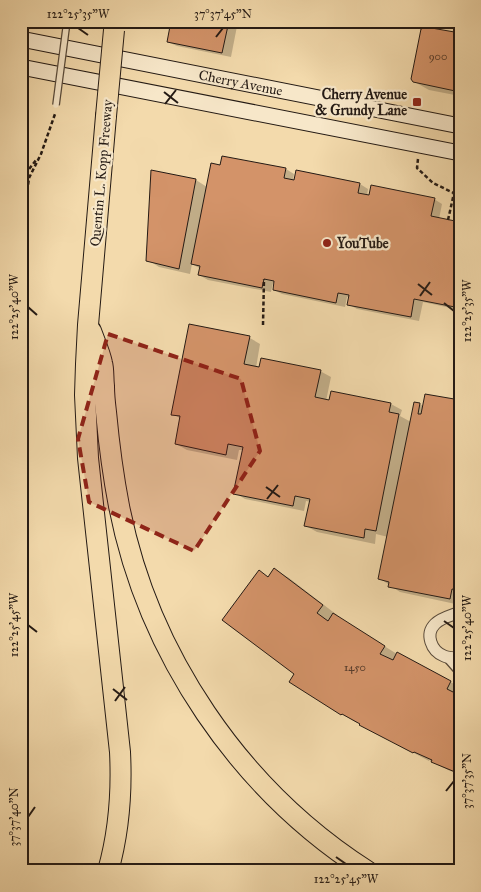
<svg xmlns="http://www.w3.org/2000/svg" width="481" height="892" font-family="'IM FELL Great Primer',serif">
<style>
.shadow{fill:#0003}
.building{fill:#d39369;stroke:#241a14}
.lines{fill:none;stroke-linecap:round;stroke-linejoin:round}
.lane-casing{stroke:#584a3a;stroke-width:8}
.street-casing{stroke:#584a3a;stroke-width:13}
.secondary-casing{stroke:#241a14;stroke-width:17}
.highway-casing{stroke:#241a14;stroke-width:22}
.path{stroke:#241a14;stroke-width:2.5;stroke-dasharray:4 2.5;stroke-linecap:butt}
.lane{stroke:#f7e7c9;stroke-width:5.5}
.street{stroke:#f7e7c9;stroke-width:11}
.secondary{stroke:#f7e7c9;stroke-width:15}
.highway{stroke:#f3daac;stroke-width:20}
.lane-bridge-casing{stroke:#584a3a;stroke-width:8;stroke-linecap:butt}
.highway-bridge-casing{stroke:#241a14;stroke-width:22;stroke-linecap:butt}
.lane-bridge{stroke:#f7e7c9;stroke-width:5.5}
.highway-bridge{stroke:#f3daac;stroke-width:20}
.marked{fill:#8f2418;fill-opacity:0.2;stroke:#8f2418;stroke-width:4;stroke-dasharray:10 6;stroke-linejoin:round}
.ticks{fill:none;stroke:#241a14;stroke-width:2}
.poi-dot{fill:#8f2418;stroke:#f7e7c9;stroke-width:2}
.labels{text-anchor:middle;stroke-width:4.5;stroke-linejoin:round;paint-order:stroke}
.number-label{font-size:11px;fill:#503829}
.street-label{font-size:14px;fill:#241a14;stroke:#f7e7c9}
.poi-label{font-size:14px;font-weight:bold;fill:#241a14;stroke:#f7e7c9;text-anchor:end}
.neatline{fill:none;stroke:#241a14;stroke-width:2}
.ticks-label{font-size:12px;text-anchor:middle;fill:#241a14}
</style>
<rect width="100%" height="100%" fill="#f3daac"/>
<filter id="stains"><feTurbulence type="fractalNoise" baseFrequency=".004" numOctaves="4"/><feColorMatrix values="0 0 0 0 .2 0 0 0 0 .09 0 0 0 0 .02 0 0 0 .5 -.17"/></filter>
<radialGradient id="worn" r=".72"><stop offset=".6" stop-color="#630" stop-opacity="0"/><stop offset="1" stop-color="#630" stop-opacity=".3"/></radialGradient>
<g class="shadow">
<polygon points="172,21 238,21 231,57 177,46 168,42"/>
<polygon points="460,35 460,96 429,90 413,81"/>
<polygon points="286,169 294,174 293,181 360,184 368,189 367,196 434,199 442,204 439,219 460,223 460,310 423,302 419,321 357,309 348,304 349,298 347,297 345,307 282,294 274,290 275,283 273,283 271,292 208,280 199,275 201,269 192,264 190,274 159,267 148,260 152,172 196,180 207,187"/>
<polygon points="250,338 260,344 256,368 320,371 331,377 326,401 391,404 402,410 400,416 411,422 420,404 424,407 460,402 460,605 400,592 379,578 388,537 376,534 375,544 317,532 306,526 311,502 306,501 304,511 245,499 235,493 243,450 239,450 237,460 187,450 176,444 181,419 173,414"/>
<polygon points="274,569 289,578 337,615 336,616 397,654 460,687 460,775 448,770 429,760 429,761 376,733 358,721 357,723 342,714 296,674 259,572 269,577"/>
</g>
<g class="building">
<polygon points="171,21 229,21 222,53 167,42"/>
<polygon points="426,27 460,33 460,92 413,82 411,79 421,29"/>
<polygon points="222,156 286,168 284,178 294,180 296,170 360,183 358,193 369,195 371,185 435,198 431,216 460,222 460,308 414,299 411,317 347,305 349,295 338,293 336,303 273,290 274,281 264,279 262,288 198,275 200,266 191,264 211,163 220,165"/>
<polygon points="151,170 196,179 179,269 146,261"/>
<polygon points="189,324 250,336 244,364 259,367 261,358 321,370 315,397 329,400 331,391 391,403 389,412 399,414 376,531 365,529 364,538 304,526 310,499 295,496 293,506 233,494 243,447 228,444 226,455 175,444 180,416 171,415"/>
<polygon points="425,394 460,400 460,577 457,590 452,589 450,599 388,587 389,582 378,579 414,402 420,403 418,414 421,414"/>
<polygon points="274,568 323,605 317,613 328,621 333,613 385,646 380,654 393,660 397,652 451,681 447,689 459,695 460,693 460,774 431,762 432,760 414,752 413,753 359,725 360,724 342,714 341,715 289,682 294,674 222,620 259,570 268,577"/>
</g>
<g class="lines">
<g class="lane-casing">
<g id="lane">
<polyline points="459,578 460,578"/>
<polyline points="446,658 460,674"/>
</g>
</g>
<g class="street-casing">
<path id="street" d="M460 612C451 616 442 617 435 624 425 634 431 651 444 656 448 658 455 658 460 658"/>
</g>
<g class="secondary-casing">
<g id="secondary">
<path id="s1" d="M21 39 460 126"/>
<polyline points="21,67 460,153"/>
</g>
</g>
<g class="highway-casing">
<g id="highway">
<path d="M106 116 88 325 86 364 85 395 88 458 120 752C122 792 119 832 108 871"/>
<path d="M91 331C95 342 100 353 102 363 104 370 103 379 104 386 104 395 105 404 106 412 109 444 113 475 119 506 148 654 239 789 367 871"/>
</g>
</g>
<g class="path">
<polyline points="418,159 417,168 433,183 460,196"/>
<polyline points="21,179 37,159"/>
<polyline points="448,220 454,193"/>
<polyline points="21,236 29,178 41,154 55,114"/>
<polyline points="263,325 264,279"/>
</g>
<use href="#lane" class="lane"/>
<use href="#street" class="street"/>
<use href="#secondary" class="secondary"/>
<use href="#highway" class="highway"/>
<g class="lane-bridge-casing">
<polyline id="lane-bridge" points="56,105 67,21"/>
</g>
<g class="highway-bridge-casing">
<polyline id="highway-bridge" points="106,116 114,30"/>
</g>
<use href="#lane-bridge" class="lane-bridge"/>
<use href="#highway-bridge" class="highway-bridge"/>
</g>
<path class="marked" d="M108 334 241 379 260 451 194 551 89 502 78 439Z"/>
<path class="ticks" d="M78 28 88 35M216 37 223 28M164 92 178 103M165 104 176 90M418 284 432 295M420 296 430 282M444 303 454 311M28 307 37 315M266 487 280 497M267 499 278 485M444 621 454 628M28 625 37 632M113 689 127 700M115 701 125 687M446 791 454 781M28 817 35 807M336 857 346 864"/>
<g class="poi-dot">
<rect x="412" y="97" width="10" height="10" rx="2.5"/>
<circle cx="327" cy="243" r="5"/>
</g>
<g class="labels">
<g class="number-label">
<text x="438" y="60">900</text>
<text x="355" y="671">1450</text>
</g>
<g class="street-label">
<text dy="5" stroke="none"><textPath href="#s1" startOffset="224">Cherry Avenue</textPath></text>
<text transform="translate(101 173) rotate(-85)" y="5">Quentin L. Kopp Freeway</text>
</g>
<g class="poi-label">
<text x="407" y="99">Cherry Avenue<tspan x="407" dy="16">&amp; Grundy Lane</tspan></text>
<text x="337" y="248" text-anchor="start">YouTube</text>
</g>
</g>
<rect width="481" height="892" fill="none" stroke="#f3daac" stroke-width="55"/>
<rect x="28" y="28" width="426" height="836" class="neatline"/>
<g class="ticks-label">
<text x="78" y="18">122°25'35"W</text>
<text x="223" y="18">37°37'45"N</text>
<text transform="translate(14 307) rotate(-90)" y="4">122°25'40"W</text>
<text transform="translate(467 311) rotate(-90)" y="4">122°25'35"W</text>
<text transform="translate(14 625) rotate(-90)" y="4">122°25'45"W</text>
<text transform="translate(467 628) rotate(-90)" y="4">122°25'40"W</text>
<text transform="translate(467 781) rotate(-90)" y="4">37°37'35"N</text>
<text transform="translate(14 817) rotate(-90)" y="4">37°37'40"N</text>
<text x="346" y="883">122°25'45"W</text>
</g>
<rect width="100%" height="100%" filter="url(#stains)"/>
<rect width="100%" height="100%" fill="url(#worn)"/>
</svg>
